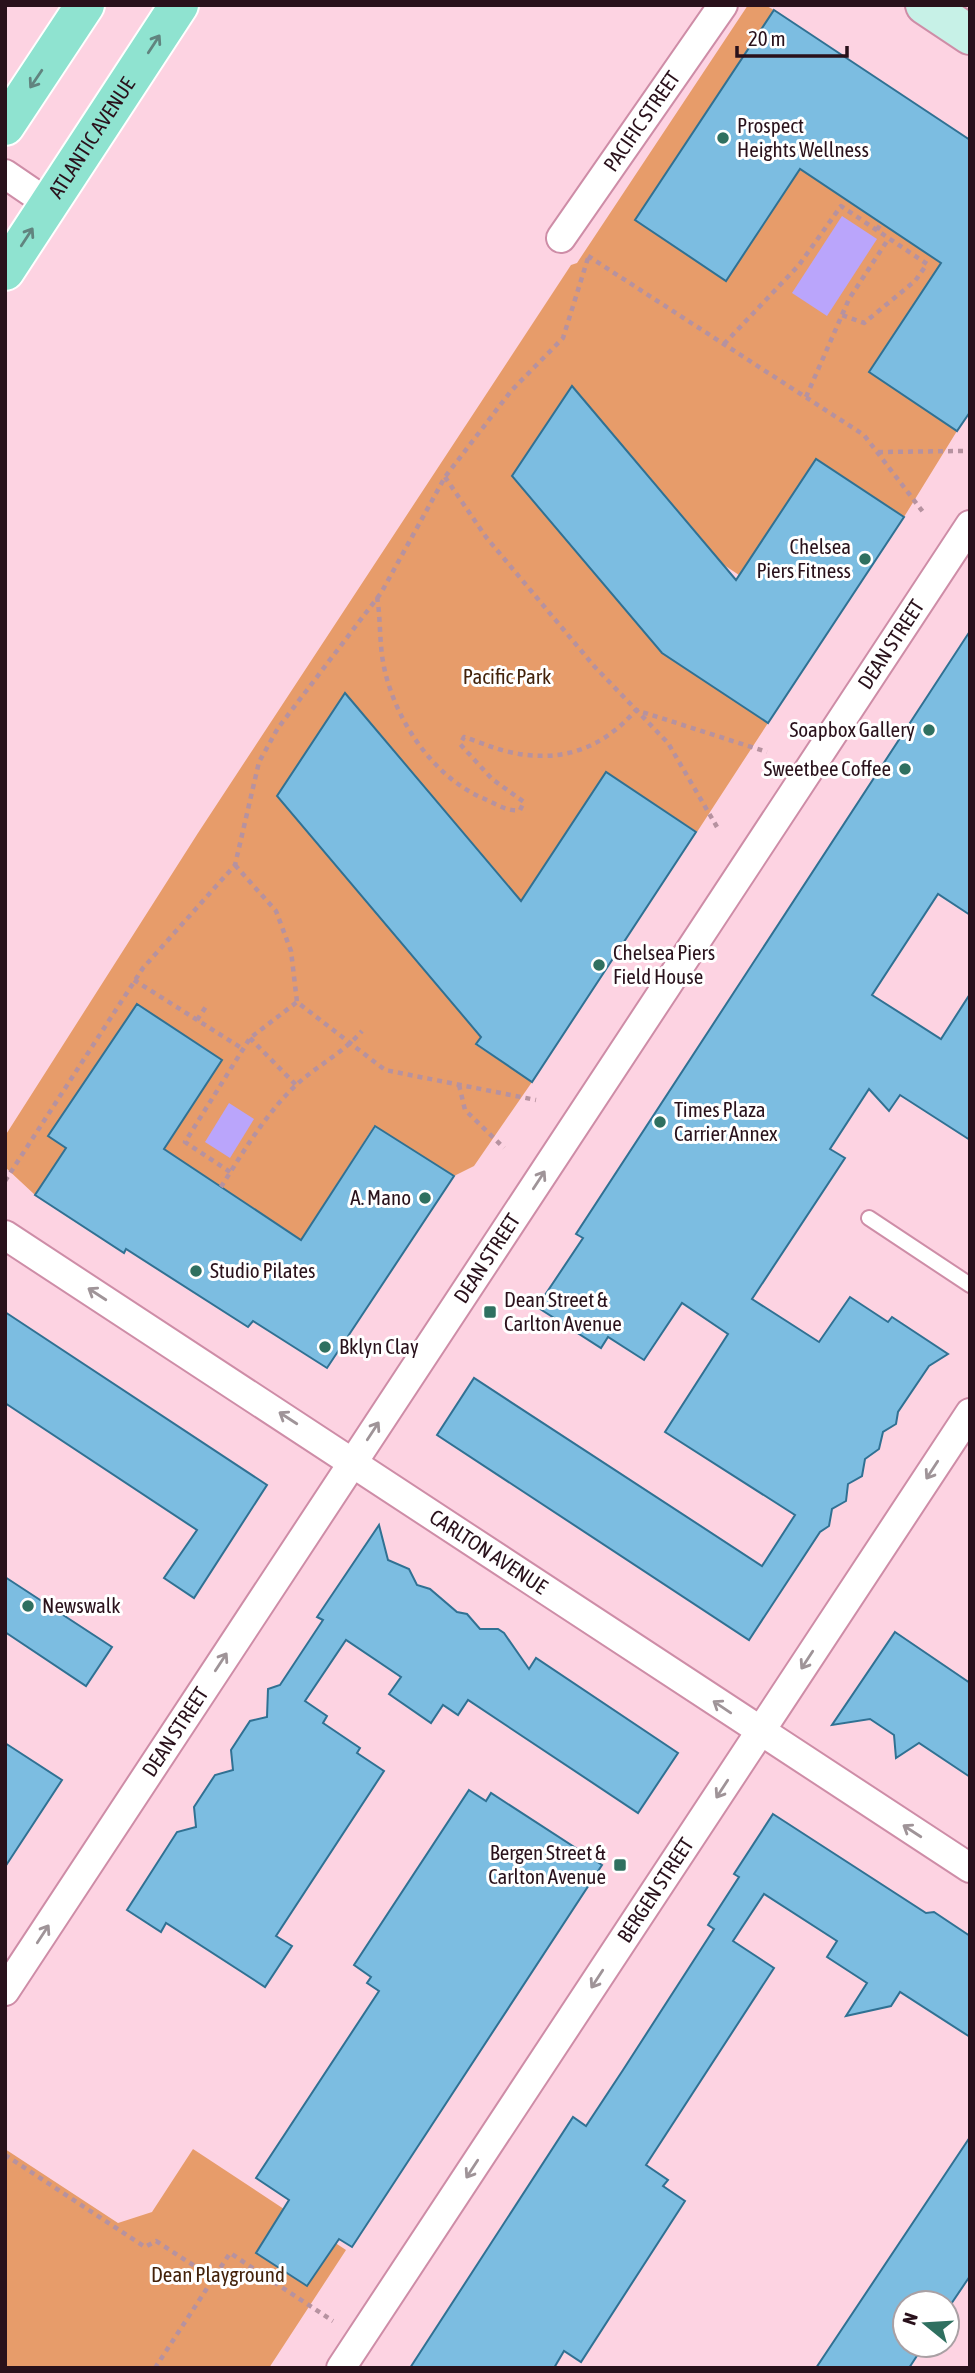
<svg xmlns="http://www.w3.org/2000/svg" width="975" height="2373" font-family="'Asap Condensed',sans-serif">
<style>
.green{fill:#e79c6a}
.water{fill:#baa5fb}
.building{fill:#7cbde1;stroke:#307193;stroke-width:2}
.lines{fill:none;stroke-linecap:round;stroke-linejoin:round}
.service-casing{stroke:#ce8da7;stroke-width:18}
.minor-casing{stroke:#ce8da7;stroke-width:32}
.secondary-casing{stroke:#ce8da7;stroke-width:42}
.primary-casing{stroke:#fff;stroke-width:42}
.path{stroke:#b692a0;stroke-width:4.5;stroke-dasharray:5 5;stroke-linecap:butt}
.service{stroke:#fff;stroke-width:14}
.minor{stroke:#fff;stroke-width:28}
.secondary{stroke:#c7f1e7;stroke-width:38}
.primary{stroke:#8fe3d0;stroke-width:38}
.oneway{stroke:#61847f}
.oneway2{stroke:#9f9498}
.poi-dot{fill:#2f7060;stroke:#fff;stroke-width:2.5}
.labels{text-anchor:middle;stroke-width:6;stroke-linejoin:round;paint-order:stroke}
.street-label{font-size:21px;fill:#29111b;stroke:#fff}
.poi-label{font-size:21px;fill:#29111b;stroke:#fff;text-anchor:start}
.park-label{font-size:21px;fill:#43220a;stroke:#fff}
</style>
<rect width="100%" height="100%" fill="#fdd3e2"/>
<g class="green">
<polygon points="748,5 765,5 774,10 635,220 726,280 800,169 941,263 869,371 957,431 904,517 816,459 739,575 721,563 513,476 662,653 768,723 697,832 606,772 521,901 345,693 277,796 481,1037 476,1045 532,1082 474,1166 454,1176 374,1126 301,1240 164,1149 222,1060 137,1005 66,1148 35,1195 5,1167 5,1136 198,833 571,265 577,263"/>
<polygon points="5,2149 118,2223 152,2212 193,2149 346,2250 269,2368 5,2368"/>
</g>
<g class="water">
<polygon points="842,216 877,239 827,316 792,293"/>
<polygon points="229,1103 254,1119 230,1158 205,1142"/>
</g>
<g class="building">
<polygon points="774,10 970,140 970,412 957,431 869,372 941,263 800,169 726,281 635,220"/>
<polygon points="572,386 736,580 816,459 904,517 768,723 662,653 512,476"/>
<polygon points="970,631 970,915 938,894 872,995 941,1039 970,994 970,1140 900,1095 889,1111 869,1089 830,1149 845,1158 752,1299 819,1342 850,1297 888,1322 892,1317 948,1354 929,1366 898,1412 896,1424 883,1432 879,1449 865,1459 862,1476 848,1484 846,1501 832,1509 829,1526 820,1532 749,1640 437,1435 474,1378 762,1566 795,1515 665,1432 728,1334 682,1303 644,1360 608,1337 601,1348 537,1307 583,1238 576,1234"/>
<polygon points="345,693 521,901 606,772 696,832 532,1082 476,1044 481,1037 277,796"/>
<polygon points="137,1004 222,1060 164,1149 301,1240 375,1126 454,1176 327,1368 253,1321 248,1327 126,1249 124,1253 35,1195 66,1148 48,1136"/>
<polygon points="5,1312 267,1485 194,1598 164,1578 197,1530 5,1403"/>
<polygon points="379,1525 388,1560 409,1569 417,1585 430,1589 457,1612 467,1614 480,1629 498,1629 504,1633 529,1669 536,1658 678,1753 638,1813 468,1700 458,1715 443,1705 431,1723 389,1694 401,1677 346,1640 305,1701 327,1716 323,1723 360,1748 357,1753 384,1771 276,1936 292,1946 265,1987 166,1923 161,1932 127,1910 177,1832 196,1827 194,1807 215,1775 233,1770 231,1750 250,1721 267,1717 268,1689 280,1685 323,1620 317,1617"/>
<polygon points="5,1577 112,1647 86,1686 5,1632"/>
<polygon points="895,1632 970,1683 970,1777 919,1743 896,1758 894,1735 870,1719 832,1725"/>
<polygon points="5,1743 62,1780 5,1867"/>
<polygon points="469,1790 486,1801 491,1793 602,1865 352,2247 339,2239 307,2286 256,2253 289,2200 256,2178 379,1991 367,1983 371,1977 354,1965"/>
<polygon points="773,1814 926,1913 934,1912 970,1936 970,2037 900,1992 891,2006 846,2016 867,1983 827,1957 837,1941 764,1894 733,1941 774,1968 646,2165 668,2180 663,2186 685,2201 581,2362 564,2351 554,2368 410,2368 573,2117 586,2126 623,2070 714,1929 708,1925 739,1877 734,1874"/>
<polygon points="970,2137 970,2276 947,2310 947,2303 905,2303 905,2345 924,2345 909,2368 816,2368"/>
</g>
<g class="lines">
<g class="service-casing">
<polyline id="service" points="869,1218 970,1285"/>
</g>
<g class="minor-casing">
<g id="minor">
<polyline points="5,174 49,204"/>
<path id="s1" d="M561 238 723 5"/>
<path id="s2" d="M5 1235 970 1868"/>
<path id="s3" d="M5 1991 970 525"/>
<path id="s4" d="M341 2368 970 1413"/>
</g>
</g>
<g class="secondary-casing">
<polyline id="secondary" points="925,5 970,35"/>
</g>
<g class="primary-casing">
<g id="primary">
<polyline points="5,126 85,5"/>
<path id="s5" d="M5 271 179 5"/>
</g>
</g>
<g class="path">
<polyline points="877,230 881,223"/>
<polyline points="588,256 864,435 923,512"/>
<polyline points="724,344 799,265 841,206 927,264 915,281 864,323 842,315"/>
<polyline points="806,397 849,299 889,238"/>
<polyline points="878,452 963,451"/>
<polyline points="445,477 486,537 594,666 668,743 717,827"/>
<path d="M377 597C381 620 379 644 384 667 395 719 431 774 480 797 493 802 506 812 520 810L524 802 492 779 460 744 464 737C477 741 490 747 505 751 558 764 600 751 636 710L767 752"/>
<polyline points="235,865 276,911 291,951 297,1002 385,1070 536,1100"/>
<polyline points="134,980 243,1049"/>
<polyline points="197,1020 207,1005"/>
<polyline points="250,1038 296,1085"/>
<polyline points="459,1085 465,1110 504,1148"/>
<polyline points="230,1172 185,1142 250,1038 297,1002"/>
<polyline points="5,1181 143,968 235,865 259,762 278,728 381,593 445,477 511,391 563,338 588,258"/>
<path d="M221 1187C243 1152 265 1115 295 1086 316 1066 342 1054 362 1031"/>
<polyline points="5,2155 145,2247 156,2241 213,2278"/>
<polyline points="155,2368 230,2253 333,2321"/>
</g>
<use href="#service" class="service"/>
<use href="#minor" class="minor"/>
<use href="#secondary" class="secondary"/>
<use href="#primary" class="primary"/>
</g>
<defs><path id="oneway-shaft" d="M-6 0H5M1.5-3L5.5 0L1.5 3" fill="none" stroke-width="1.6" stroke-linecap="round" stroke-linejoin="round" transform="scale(1.75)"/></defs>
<g class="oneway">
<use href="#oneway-shaft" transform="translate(154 44) rotate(-57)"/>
<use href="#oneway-shaft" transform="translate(36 79) rotate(124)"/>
<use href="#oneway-shaft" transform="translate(27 237) rotate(-57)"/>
</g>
<g class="oneway2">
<use href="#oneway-shaft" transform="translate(539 1180) rotate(-57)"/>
<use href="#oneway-shaft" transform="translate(97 1294) rotate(-147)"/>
<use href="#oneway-shaft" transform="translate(288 1418) rotate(-147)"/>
<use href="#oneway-shaft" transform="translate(373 1431) rotate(-57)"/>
<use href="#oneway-shaft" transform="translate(932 1470) rotate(123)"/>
<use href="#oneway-shaft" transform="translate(807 1660) rotate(123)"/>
<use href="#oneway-shaft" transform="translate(221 1662) rotate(-57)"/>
<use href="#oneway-shaft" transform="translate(722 1707) rotate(-146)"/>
<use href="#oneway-shaft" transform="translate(722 1789) rotate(123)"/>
<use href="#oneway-shaft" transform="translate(912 1831) rotate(-147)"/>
<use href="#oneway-shaft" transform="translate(43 1934) rotate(-57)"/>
<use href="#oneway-shaft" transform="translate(597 1979) rotate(123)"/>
<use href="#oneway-shaft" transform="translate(472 2169) rotate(123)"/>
</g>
<g class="poi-dot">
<circle cx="723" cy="138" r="7"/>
<circle cx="865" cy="559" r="7"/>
<circle cx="929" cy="730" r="7"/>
<circle cx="905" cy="769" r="7"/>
<circle cx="599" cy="965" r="7"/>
<circle cx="660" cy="1122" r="7"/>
<circle cx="425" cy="1198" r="7"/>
<circle cx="196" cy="1271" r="7"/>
<rect x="483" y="1305" width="14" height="14" rx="3.5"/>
<circle cx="325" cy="1347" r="7"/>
<circle cx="28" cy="1606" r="7"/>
<rect x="613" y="1858" width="14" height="14" rx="3.5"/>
</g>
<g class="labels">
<g class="street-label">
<text dy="7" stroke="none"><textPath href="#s1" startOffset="142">PACIFIC STREET</textPath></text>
<text dy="7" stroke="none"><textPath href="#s5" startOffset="159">ATLANTIC AVENUE</textPath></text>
<text dy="7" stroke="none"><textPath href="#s3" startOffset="1612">DEAN STREET</textPath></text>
<text dy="7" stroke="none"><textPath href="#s3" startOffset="877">DEAN STREET</textPath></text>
<text dy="7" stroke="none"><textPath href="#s2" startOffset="578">CARLTON AVENUE</textPath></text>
<text dy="7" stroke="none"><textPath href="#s3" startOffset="310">DEAN STREET</textPath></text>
<text dy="7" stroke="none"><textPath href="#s4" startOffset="572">BERGEN STREET</textPath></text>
</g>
<g class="poi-label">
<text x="737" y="133">Prospect<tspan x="737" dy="24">Heights Wellness</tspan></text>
<text x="851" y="554" text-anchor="end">Chelsea<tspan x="851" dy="24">Piers Fitness</tspan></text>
<text x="915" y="737" text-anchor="end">Soapbox Gallery</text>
<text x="891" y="776" text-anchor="end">Sweetbee Coffee</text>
<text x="613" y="960">Chelsea Piers<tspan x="613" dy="24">Field House</tspan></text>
<text x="674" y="1117">Times Plaza<tspan x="674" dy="24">Carrier Annex</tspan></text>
<text x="411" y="1205" text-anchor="end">A. Mano</text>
<text x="210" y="1278">Studio Pilates</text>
<text x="504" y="1307">Dean Street &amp;<tspan x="504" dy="24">Carlton Avenue</tspan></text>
<text x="339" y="1354">Bklyn Clay</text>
<text x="42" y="1613">Newswalk</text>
<text x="606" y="1860" text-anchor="end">Bergen Street &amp;<tspan x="606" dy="24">Carlton Avenue</tspan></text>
</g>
<g class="park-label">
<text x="507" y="684">Pacific Park</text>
<text x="218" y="2282">Dean Playground</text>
</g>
</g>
<rect width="975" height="2373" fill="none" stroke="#29111b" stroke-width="14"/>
<g transform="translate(926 2324) rotate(288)"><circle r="33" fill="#ffffff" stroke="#a9a0a4" stroke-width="2"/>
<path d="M0-5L12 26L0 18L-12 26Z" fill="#2f7060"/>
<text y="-10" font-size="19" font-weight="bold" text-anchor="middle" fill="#29111b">N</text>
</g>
<path d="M737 46v10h110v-10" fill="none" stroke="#29111b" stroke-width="3.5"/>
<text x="748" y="46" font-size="21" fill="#29111b" stroke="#ffffff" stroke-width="5" paint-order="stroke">20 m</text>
</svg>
